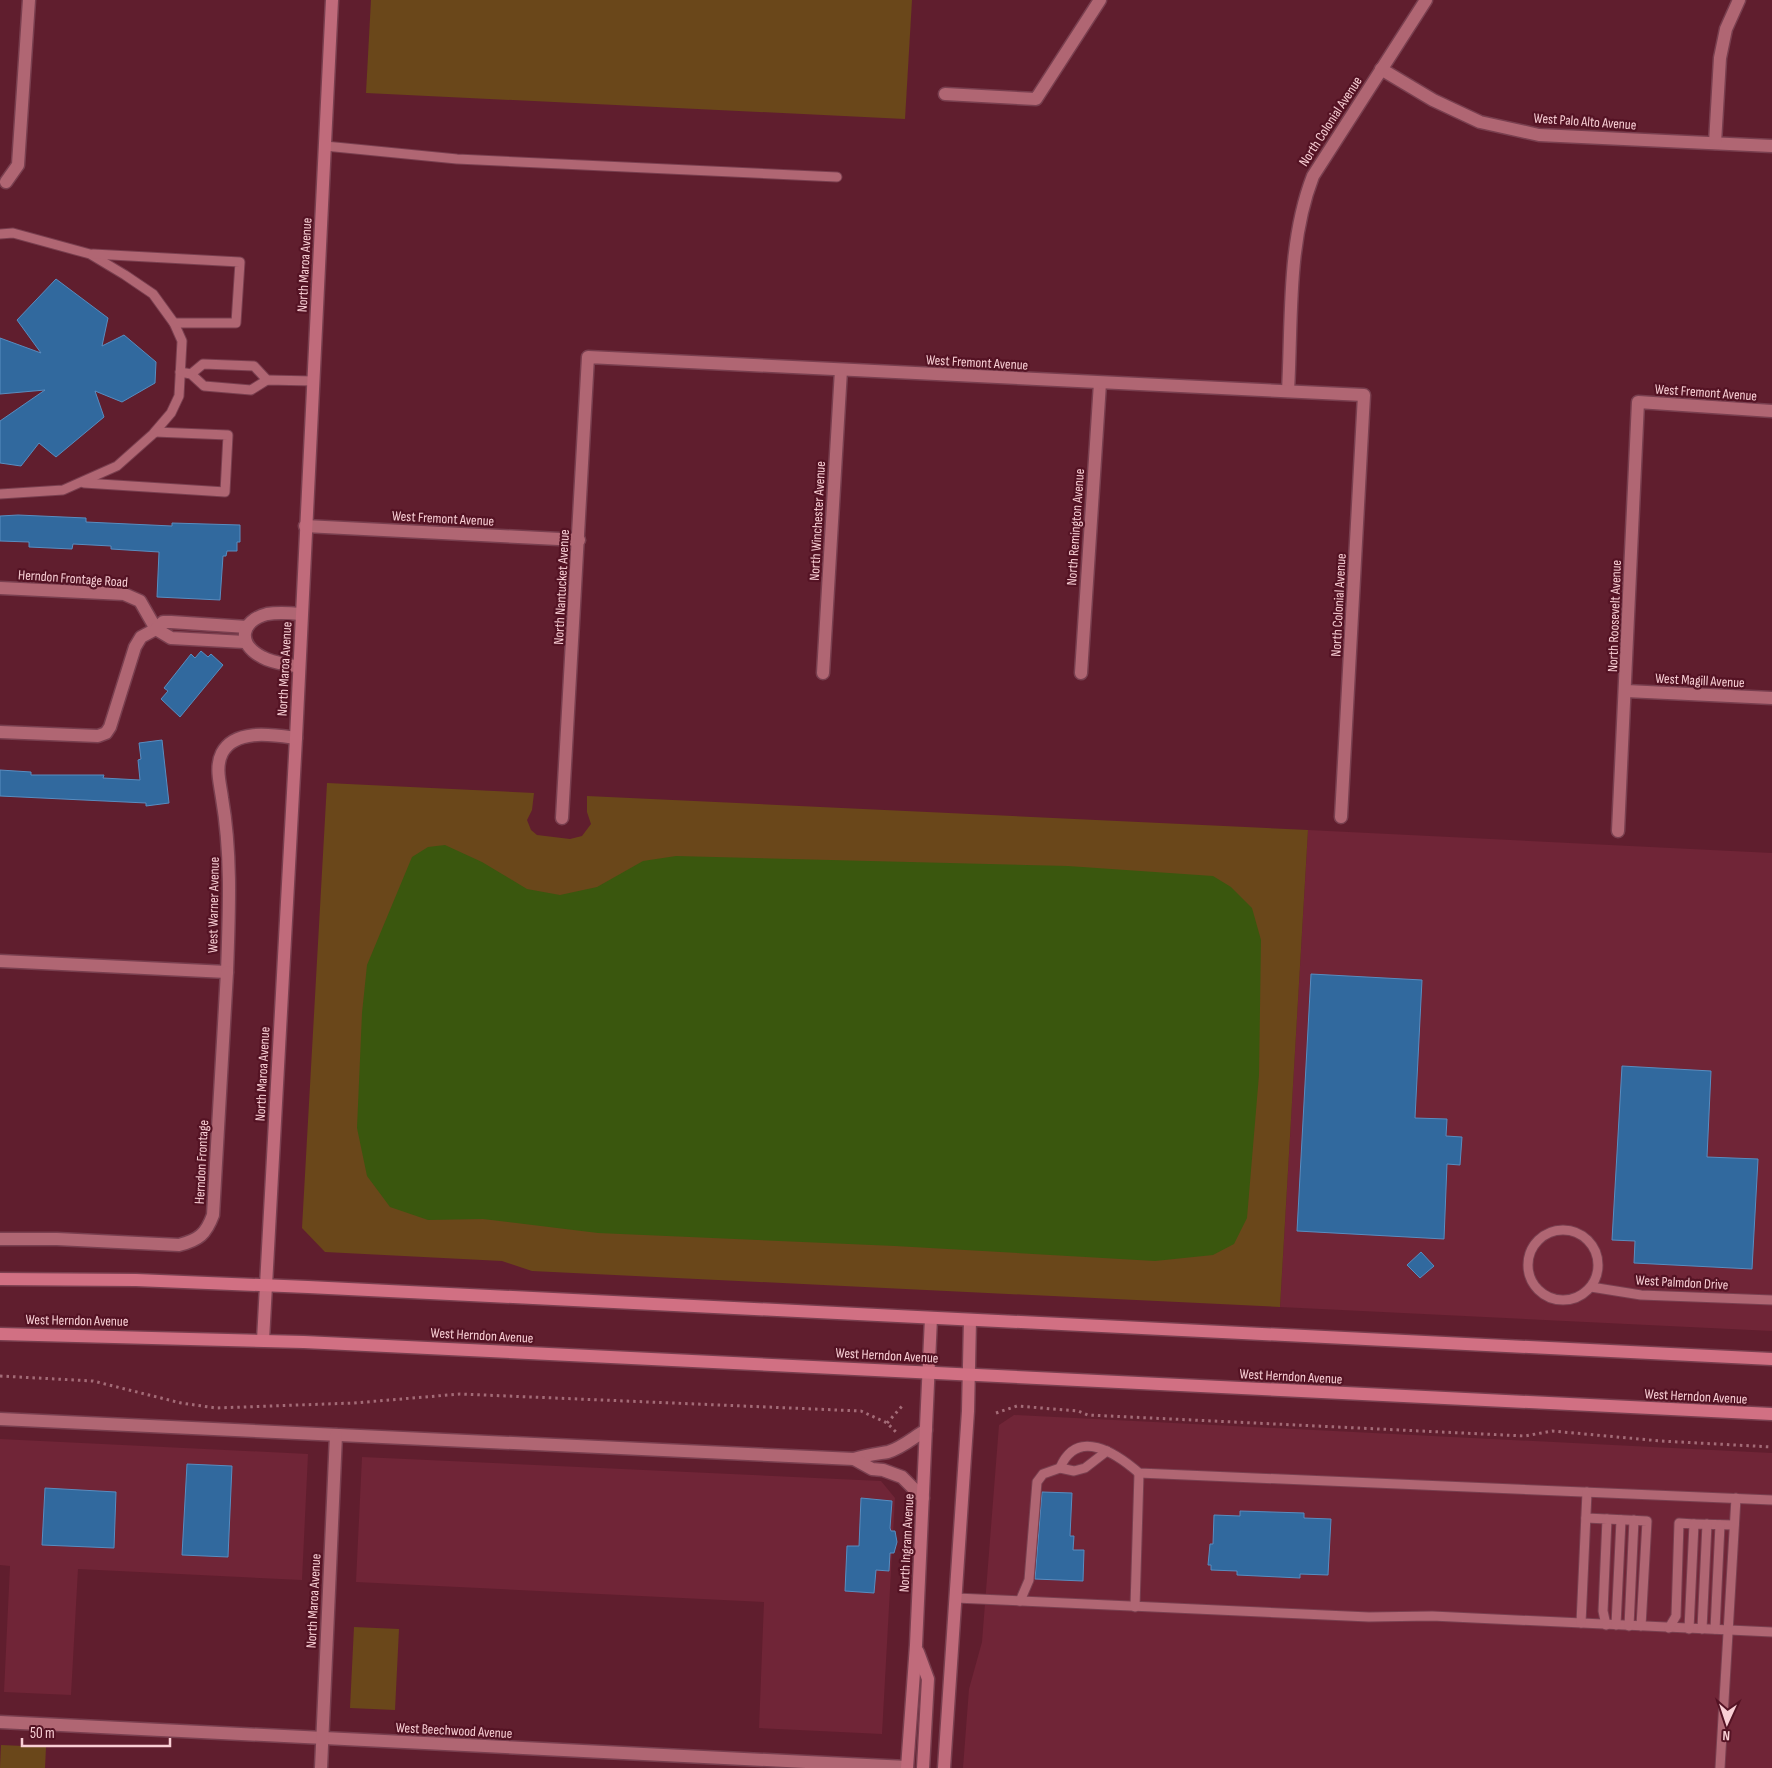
<svg xmlns="http://www.w3.org/2000/svg" width="1772" height="1768" font-family="'Sofia Sans Condensed',sans-serif">
<style>
.built{fill:#702537}
.green{fill:#6a471a}
.water{fill:#3a570e}
.building{fill:#31699e;stroke:#588dc0}
.lines{fill:none;stroke-linecap:round;stroke-linejoin:round}
.lane-casing{stroke:#793f4f;stroke-width:11}
.street-casing{stroke:#793f4f;stroke-width:15}
.secondary-casing{stroke:#793f4f;stroke-width:15}
.primary-casing{stroke:#793f4f;stroke-width:15}
.path{stroke:#a36b77;stroke-width:3;stroke-dasharray:2.5 4;stroke-linecap:butt}
.lane{stroke:#b06673;stroke-width:9}
.street{stroke:#b06673;stroke-width:12}
.secondary{stroke:#c06b7b;stroke-width:12}
.primary{stroke:#d17083;stroke-width:12}
.labels{text-anchor:middle;stroke-width:4.5;stroke-linejoin:round;paint-order:stroke}
.street-label{font-size:14px;fill:#f9cfd5;stroke:#541324}
</style>
<rect width="100%" height="100%" fill="#601e2e"/>
<g class="built">
<polygon points="1308,830 1772,853 1772,1331 1280,1307"/>
<polygon points="1014,1415 1772,1453 1772,1768 963,1768 969,1689 982,1642 999,1425"/>
<polygon points="0,1439 308,1454 302,1580 78,1569 71,1695 4,1692 10,1566 0,1565"/>
<polygon points="362,1457 881,1481 895,1498 882,1734 759,1728 764,1602 356,1582"/>
</g>
<g class="green">
<polygon points="371,0 912,0 905,119 366,93"/>
<polygon points="327,783 534,793 532,810 527,820 531,830 537,835 570,839 582,836 591,824 587,812 587,796 1308,830 1280,1307 532,1271 502,1261 325,1252 302,1228"/>
<polygon points="354,1627 399,1629 395,1710 350,1708"/>
<polygon points="1,1745 46,1747 45,1768 0,1768"/>
</g>
<polygon class="water" points="445,845 482,862 527,889 560,895 597,887 643,861 676,856 1068,866 1213,876 1231,887 1252,908 1261,940 1259,1075 1247,1218 1234,1244 1213,1255 1155,1261 895,1246 598,1233 483,1219 428,1220 390,1207 367,1176 357,1128 362,1013 367,965 412,857 428,847"/>
<g class="building">
<polygon points="56,279 108,318 102,346 124,335 156,362 155,383 122,402 95,391 104,417 56,457 39,443 21,466 0,463 0,421 45,390 0,394 0,338 41,353 17,320"/>
<polygon points="18,515 86,518 86,522 172,526 172,523 240,525 240,542 237,542 237,551 227,551 226,556 223,556 220,600 157,597 159,552 111,549 111,546 73,544 72,549 29,547 29,542 0,541 0,516"/>
<polygon points="201,651 208,657 211,654 223,665 180,717 161,699 168,691 164,688 191,654 195,658"/>
<polygon points="162,740 169,803 146,806 146,803 0,796 0,770 31,772 31,775 104,775 103,778 140,780 138,760 141,759 139,743"/>
<polygon points="1311,974 1422,980 1415,1118 1447,1119 1446,1136 1462,1137 1460,1165 1447,1164 1444,1239 1297,1231"/>
<polygon points="1622,1066 1711,1071 1707,1157 1758,1159 1752,1269 1634,1263 1635,1241 1612,1240"/>
<polygon points="1421,1252 1434,1266 1420,1278 1407,1265"/>
<polygon points="187,1464 232,1466 228,1557 182,1555"/>
<polygon points="45,1488 116,1492 114,1548 42,1545"/>
<polygon points="1042,1492 1072,1493 1070,1536 1074,1536 1073,1550 1084,1550 1083,1581 1035,1579"/>
<polygon points="861,1498 892,1501 890,1528 891,1531 895,1531 897,1542 894,1553 890,1553 889,1571 876,1570 874,1593 845,1591 847,1546 859,1546"/>
<polygon points="1240,1511 1304,1513 1304,1518 1331,1519 1328,1575 1300,1574 1300,1578 1237,1575 1237,1571 1211,1570 1211,1565 1208,1565 1210,1544 1213,1544 1214,1515 1240,1516"/>
</g>
<g class="lines">
<g class="lane-casing">
<g id="lane">
<polyline points="325,146 457,159 837,177"/>
<polyline points="0,234 13,233 90,254 125,275 153,294 174,323 182,341 179,396 171,413 153,434 117,466 63,490 0,494"/>
<polyline points="93,254 240,262 236,323 174,323"/>
<polyline points="180,372 191,374 204,386 251,390 267,380 313,381"/>
<polyline points="191,374 203,364 254,366 267,380"/>
<polyline points="84,483 225,492 228,435 155,432"/>
<circle cx="1563" cy="1265" r="35"/>
<polyline points="1591,1287 1641,1295 1772,1300"/>
<path d="M1060 1468C1077 1427 1116 1453 1139 1473L1772 1500"/>
<polyline points="1586,1518 1607,1519 1603,1611 1606,1625"/>
<polyline points="1607,1519 1647,1521 1641,1626"/>
<polyline points="956,1598 1369,1617 1432,1616 1772,1632"/>
<polyline points="1020,1601 1029,1580 1037,1482 1043,1474 1060,1468 1074,1471 1085,1468 1107,1451"/>
<polyline points="1135,1607 1139,1473"/>
<polyline points="1581,1623 1587,1492"/>
<polyline points="1616,1625 1621,1520"/>
<polyline points="1629,1626 1634,1520"/>
<polyline points="1669,1628 1676,1616 1679,1523 1694,1524"/>
<polyline points="1689,1629 1694,1524 1734,1525"/>
<polyline points="1702,1629 1707,1524"/>
<polyline points="1715,1629 1720,1525"/>
<polyline points="1720,1768 1736,1498"/>
</g>
</g>
<g class="street-casing">
<g id="street">
<polyline points="1381,69 1433,100 1480,122 1539,135 1772,146"/>
<polyline points="945,94 1036,99 1100,0"/>
<polyline points="1715,143 1720,58 1726,29 1739,0"/>
<polyline points="6,182 18,165 29,0"/>
<path d="M1288 391C1292 320 1287 243 1313 176L1426 0"/>
<polyline points="305,526 579,540"/>
<polyline points="0,588 124,594 140,601 156,629 141,637 135,647 110,727 106,733 98,736 0,732"/>
<polyline points="245,642 171,638 156,629 163,622 171,622 247,627"/>
<path d="M299 667C287 664 272 663 262 657 237 644 240 621 267 614 278 612 290 613 301 614"/>
<polyline points="823,673 841,370"/>
<polyline points="1081,673 1100,383"/>
<polyline points="1626,691 1772,698"/>
<polyline points="562,818 588,357 1364,395 1341,817"/>
<polyline points="1618,831 1638,402 1772,411"/>
<path d="M0 961 227 972C229 913 232 856 222 798 220 783 215 767 222 753 235 728 274 735 296 738"/>
<path d="M0 1239H57L179 1245C199 1240 206 1234 213 1215L227 972"/>
<path d="M0 1419 854 1459C866 1455 876 1454 888 1452 902 1448 914 1437 926 1430"/>
<polyline points="854,1459 872,1469 883,1470 902,1477 923,1498"/>
<polyline points="0,1722 907,1767"/>
<polyline points="321,1768 336,1435"/>
</g>
</g>
<g class="secondary-casing">
<g id="secondary">
<polyline points="263,1340 296,738 332,0"/>
<polyline points="918,1652 928,1679 923,1768"/>
<polyline points="907,1768 916,1645 931,1318"/>
<polyline points="944,1768 968,1411 970,1320"/>
</g>
</g>
<g class="primary-casing">
<g id="primary">
<polyline points="0,1279 136,1280 308,1287 1772,1359"/>
<polyline points="0,1334 304,1342 1772,1414"/>
</g>
</g>
<g class="path">
<polyline points="0,1376 93,1381 181,1403 216,1408 354,1403 460,1394 861,1411 887,1423 896,1432"/>
<polyline points="996,1413 1017,1406 1078,1411 1088,1415 1525,1436 1552,1431 1661,1441 1772,1447"/>
<polyline points="887,1423 903,1405"/>
</g>
<use href="#lane" class="lane"/>
<use href="#street" class="street"/>
<use href="#secondary" class="secondary"/>
<use href="#primary" class="primary"/>
</g>
<g class="labels">
<g class="street-label">
<text transform="translate(1330 121) rotate(-57)" y="5">North Colonial Avenue</text>
<text transform="translate(1585 121) rotate(4)" y="5">West Palo Alto Avenue</text>
<text transform="translate(304 265) rotate(-87)" y="5">North Maroa Avenue</text>
<text transform="translate(977 362) rotate(3)" y="5">West Fremont Avenue</text>
<text transform="translate(1706 392) rotate(4)" y="5">West Fremont Avenue</text>
<text transform="translate(443 518) rotate(3)" y="5">West Fremont Avenue</text>
<text transform="translate(817 521) rotate(-87)" y="5">North Winchester Avenue</text>
<text transform="translate(1075 527) rotate(-86)" y="5">North Remington Avenue</text>
<text transform="translate(73 578) rotate(4)" y="5">Herndon Frontage Road</text>
<text transform="translate(561 587) rotate(-87)" y="5">North Nantucket Avenue</text>
<text transform="translate(1338 605) rotate(-87)" y="5">North Colonial Avenue</text>
<text transform="translate(1614 616) rotate(-88)" y="5">North Roosevelt Avenue</text>
<text transform="translate(284 669) rotate(-87)" y="5">North Maroa Avenue</text>
<text transform="translate(1700 680) rotate(3)" y="5">West Magill Avenue</text>
<text transform="translate(213 905) rotate(-89)" y="5">West Warner Avenue</text>
<text transform="translate(262 1074) rotate(-87)" y="5">North Maroa Avenue</text>
<text transform="translate(201 1162) rotate(-87)" y="5">Herndon Frontage</text>
<text transform="translate(1682 1282) rotate(3)" y="5">West Palmdon Drive</text>
<text transform="translate(77 1320) rotate(1)" y="5">West Herndon Avenue</text>
<text transform="translate(482 1335) rotate(3)" y="5">West Herndon Avenue</text>
<text transform="translate(887 1355) rotate(3)" y="5">West Herndon Avenue</text>
<text transform="translate(1291 1376) rotate(3)" y="5">West Herndon Avenue</text>
<text transform="translate(1696 1396) rotate(3)" y="5">West Herndon Avenue</text>
<text transform="translate(906 1543) rotate(-87)" y="5">North Ingram Avenue</text>
<text transform="translate(313 1601) rotate(-87)" y="5">North Maroa Avenue</text>
<text transform="translate(454 1730) rotate(3)" y="5">West Beechwood Avenue</text>
</g>
</g>
<g transform="translate(1727 1723) rotate(183)" stroke="#541324" stroke-width="4" paint-order="stroke">
<path d="M0-4L9 19L0 12L-9 19Z" fill="#f9cfd5"/>
<text y="-8" font-size="14" font-weight="bold" text-anchor="middle" fill="#f9cfd5">N</text>
</g>
<path d="M22 1738v8h148v-8" fill="none" stroke="#f9cfd5" stroke-width="2.5"/>
<text x="30" y="1738" font-size="15" fill="#f9cfd5" stroke="#541324" stroke-width="4" paint-order="stroke">50 m</text>
</svg>
